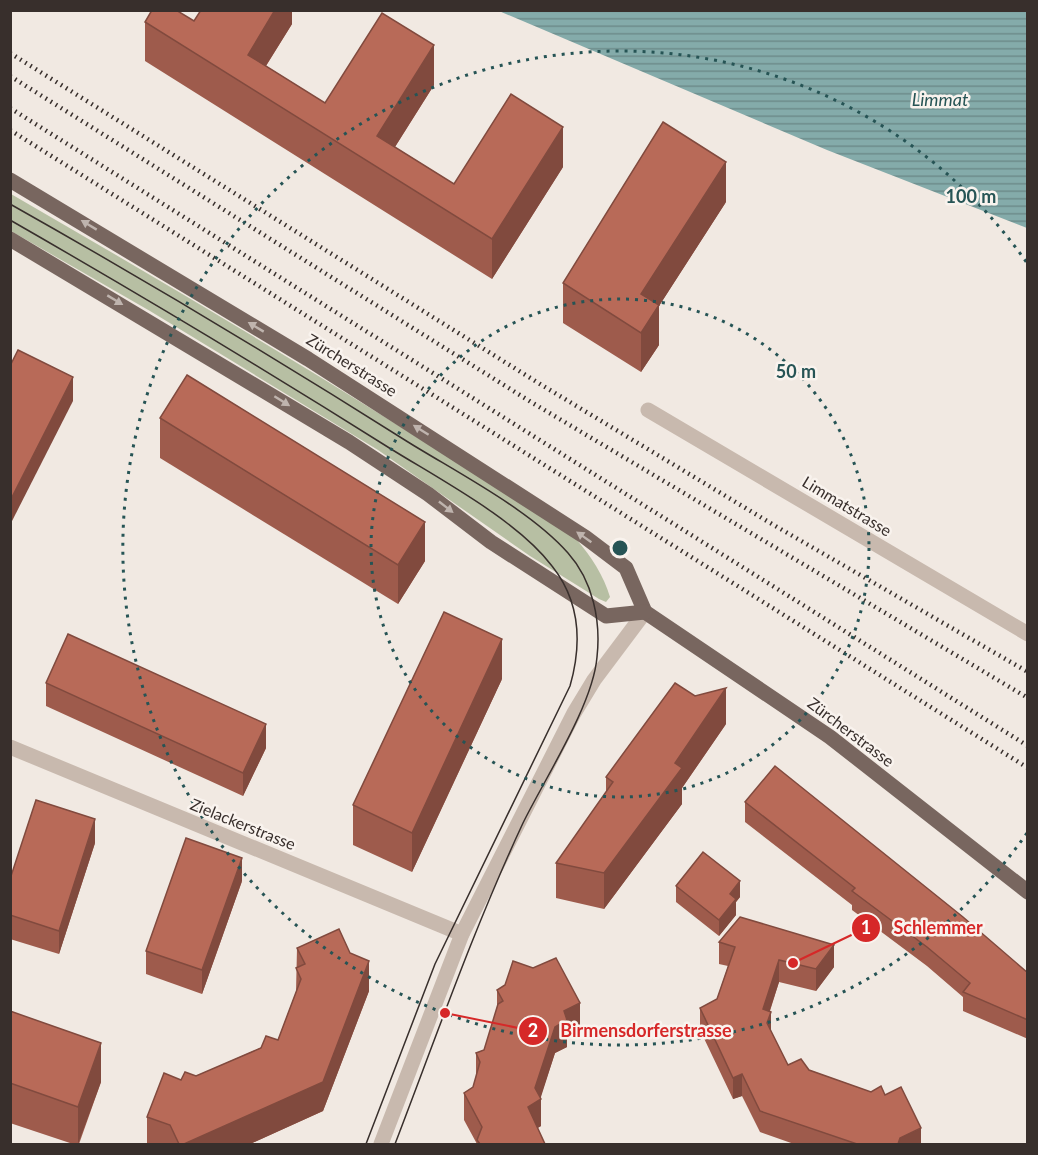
<svg xmlns="http://www.w3.org/2000/svg" width="1038" height="1155" font-family="Lato,sans-serif">
<style>
.grass{fill:#b7bfa3}
.water{fill:url(#water-rules)}
.lines{fill:none;stroke-linecap:round;stroke-linejoin:round}
.minor{stroke:#c8b9ae;stroke-width:15}
.major{stroke:#78665f;stroke-width:15}
.tram{stroke:#382f2c;stroke-width:1.5}
.rail{stroke:#382f2c;stroke-width:4.5;stroke-dasharray:1.5 4.5;stroke-linecap:butt}
.wall{fill:#9e5b4c}
.shaded-wall{fill:#814a3e}
.building{fill:#b86a58;stroke:#814a3e;stroke-width:1.5}
.oneway{fill:#bfb4ae}
.ring{fill:none;stroke:#265455;stroke-width:3;stroke-dasharray:3 6}
.labels{text-anchor:middle;stroke-width:5;stroke-linejoin:round;paint-order:stroke}
.street-label{font-size:16px;fill:#382f2c;stroke:#f9f3ee}
.water-label{font-size:18px;font-style:italic;fill:#265455;stroke:#f9f3ee}
.centre{fill:#265455;stroke:#f9f3ee;stroke-width:3}
.ring-label{font-size:18px;text-anchor:middle;font-weight:bold;fill:#265455;stroke:#f9f3ee;stroke-width:5;stroke-linejoin:round;paint-order:stroke}
.leader{fill:none;stroke:#d62828;stroke-width:2}
.callout-dot{fill:#d62828;stroke:#f9f3ee;stroke-width:2}
.mark-label{font-size:18px;text-anchor:middle;font-weight:bold;fill:#fff}
.callout-label{font-size:18px;text-anchor:middle;font-weight:bold;fill:#d62828;stroke:#f9f3ee;stroke-width:5;stroke-linejoin:round;paint-order:stroke}
</style>
<defs>
<pattern id="water-rules" width="6" height="5" patternUnits="userSpaceOnUse" patternTransform="scale(1.5)"><rect width="6" height="5" fill="#84abaa"/><path d="M0 2.5h6" fill="none" stroke="#6d8c8b"/></pattern>
</defs>
<rect width="100%" height="100%" fill="#f1e9e2"/>
<path class="grass" d="M11 194C202 304 392 418 576 539 591 556 604 576 610 597L606 602 599 599 530 556 378 450 150 311 11 231Z"/>
<polygon class="water" points="499,11 1027,11 1027,228 827,150"/>
<g class="lines">
<g class="minor">
<polyline points="648,410 1028,634"/>
<polyline points="10,747 462,934"/>
<polyline points="381,1144 462,934 574,713 594,680 645,612"/>
</g>
<g class="major">
<polyline points="10,180 308,359 585,537 626,568 645,612 830,737 1028,892"/>
<polyline points="10,239 349,442 428,494 491,542 606,616 645,612"/>
</g>
<g class="tram">
<path d="M10 204C145 280 277 359 408 442 458 473 530 510 568 553 593 581 601 621 597 657 593 705 545 778 523 823 474 928 436 1037 395 1144"/>
<path d="M10 220C139 294 266 370 391 449 441 480 517 520 552 566 580 601 582 644 570 686L435 964 366 1144"/>
</g>
<g class="rail">
<polyline points="10,53 540,384 772,524 1028,672"/>
<polyline points="10,76 531,402 1028,698"/>
<polyline points="10,108 1028,746"/>
<polyline points="10,130 1028,768"/>
</g>
</g>
<g class="wall">
<polygon points="292,10 292,24 266,66 325,103 434,85 395,147 454,184 563,167 492,279 145,61 145,22 194,21"/>
<polygon points="726,202 659,306 659,345 641,372 563,323 563,283"/>
<polygon points="160,418 425,561 398,604 160,458"/>
<polygon points="502,679 412,872 353,845 353,805"/>
<polygon points="46,683 266,748 243,796 46,706"/>
<polygon points="726,724 682,788 682,804 604,909 556,898 556,863 606,792 606,777"/>
<polygon points="745,802 1028,973 1028,1039 963,1011 963,997 927,966 852,910 852,905 745,822"/>
<polygon points="95,843 59,954 10,939 10,879"/>
<polygon points="242,881 202,994 146,974 146,951"/>
<polygon points="676,886 740,897 736,902 736,915 719,936 676,902"/>
<polygon points="719,942 834,967 816,991 779,982 770,1011 771,1031 788,1065 809,1070 871,1092 885,1095 921,1144 794,1144 760,1132 742,1096 733,1099 700,1030 700,1008 717,999 728,966 719,964"/>
<polygon points="297,948 350,953 369,991 323,1111 250,1144 147,1144 147,1117 181,1080 196,1076 278,1040 296,992"/>
<polygon points="497,990 580,1030 567,1037 567,1047 555,1053 540,1098 541,1126 537,1128 545,1144 477,1144 464,1120 464,1093 473,1087 476,1077 476,1053 484,1050 497,1008"/>
<polygon points="10,1011 101,1082 79,1144 73,1144 10,1123"/>
</g>
<g class="shaded-wall">
<polygon points="275,10 292,10 292,24 252,88 248,55"/>
<polygon points="434,45 434,85 381,169 377,136"/>
<polygon points="563,127 563,167 492,279 492,239"/>
<polygon points="726,162 726,202 659,306 659,345 641,372 641,294"/>
<polygon points="73,377 73,401 10,525 10,501"/>
<polygon points="425,522 425,561 398,604 398,565"/>
<polygon points="502,639 502,679 412,872 412,833"/>
<polygon points="726,688 726,724 682,788 682,804 604,909 604,873 675,763"/>
<polygon points="266,724 266,748 243,796 243,773"/>
<polygon points="95,819 95,843 59,954 59,931"/>
<polygon points="242,858 242,881 202,994 202,970"/>
<polygon points="740,881 740,897 736,902 736,915 719,936 719,920 730,894"/>
<polygon points="834,945 834,967 816,991 816,969"/>
<polygon points="779,960 779,982 763,1031 763,1009"/>
<polygon points="369,961 369,991 323,1111 250,1144 184,1144"/>
<polygon points="580,1003 580,1030 567,1037 567,1047 555,1053 540,1100 541,1099 541,1126 528,1134 528,1107 555,1027 564,1011"/>
<polygon points="771,1012 771,1034 767,1023"/>
<polygon points="101,1043 101,1082 78,1144 78,1107"/>
<polygon points="742,1074 742,1096 733,1099 733,1078"/>
<polygon points="921,1128 921,1144 898,1144 900,1138"/>
</g>
<g class="building">
<polygon points="152,10 176,10 194,21 201,10 275,10 248,55 325,103 382,13 434,45 377,136 454,184 511,94 563,127 492,239 145,22"/>
<polygon points="663,122 726,162 641,294 659,305 641,333 563,283"/>
<polygon points="18,350 73,377 10,501 10,366"/>
<polygon points="187,375 425,522 398,565 160,418"/>
<polygon points="444,612 502,639 412,833 353,805"/>
<polygon points="68,634 266,724 243,773 46,683"/>
<polygon points="675,683 695,696 726,688 675,763 682,768 604,873 556,863 613,782 606,777"/>
<polygon points="775,766 963,917 1028,973 1028,1020 963,992 970,983 927,947 852,891 855,888 745,802"/>
<polygon points="36,800 95,819 59,931 10,915 10,879"/>
<polygon points="186,838 242,858 202,970 146,951"/>
<polygon points="703,852 740,881 730,894 736,899 719,920 676,886"/>
<polygon points="740,917 834,945 816,969 779,960 763,1009 771,1012 767,1023 788,1065 801,1059 809,1070 871,1092 881,1086 885,1095 901,1087 921,1128 900,1138 898,1144 857,1144 760,1111 742,1074 733,1078 700,1008 717,999 735,947 719,942"/>
<polygon points="339,929 350,953 369,961 323,1082 184,1144 179,1144 170,1125 147,1117 164,1073 181,1080 185,1072 196,1076 261,1048 266,1036 278,1040 301,979 296,968 305,964 297,948"/>
<polygon points="556,958 580,1003 564,1011 567,1020 555,1027 535,1088 541,1099 528,1107 545,1144 480,1144 477,1140 482,1127 464,1093 473,1087 480,1062 476,1053 484,1050 498,1004 503,1001 497,990 505,985 513,961 533,968"/>
<polygon points="10,1011 101,1043 78,1107 10,1083"/>
</g>
<defs><path id="oneway-solid" d="M-6-.8H1V-3.2L6.5 0L1 3.2V.8H-6Z" transform="scale(1.5)"/></defs>
<g class="oneway">
<use href="#oneway-solid" transform="translate(89 225) rotate(-149)"/>
<use href="#oneway-solid" transform="translate(115 300) rotate(31)"/>
<use href="#oneway-solid" transform="translate(256 327) rotate(-149)"/>
<use href="#oneway-solid" transform="translate(282 401) rotate(32)"/>
<use href="#oneway-solid" transform="translate(421 430) rotate(-148)"/>
<use href="#oneway-solid" transform="translate(446 507) rotate(38)"/>
<use href="#oneway-solid" transform="translate(584 537) rotate(-145)"/>
</g>
<g class="ring">
<circle cx="620" cy="548" r="249"/>
<path d="M1027 833A497 497 0 1 1 1027 263"/>
</g>
<g class="labels">
<g class="street-label">
<text transform="translate(352 365) rotate(32)" y="6">Zürcherstrasse</text>
<text transform="translate(847 506) rotate(31)" y="6">Limmatstrasse</text>
<text transform="translate(851 732) rotate(37)" y="6">Zürcherstrasse</text>
<text transform="translate(243 824) rotate(22)" y="6">Zielackerstrasse</text>
</g>
<g class="water-label">
<text x="940" y="106">Limmat</text>
</g>
</g>
<circle cx="620" cy="548" r="9" class="centre"/>
<g class="ring-label">
<text x="971" y="203">100 m</text>
<text x="796" y="378">50 m</text>
</g>
<path class="leader" d="M793 963L866 928M445 1013L533 1031"/>
<g class="callout-dot">
<circle cx="793" cy="963" r="6"/>
<circle cx="445" cy="1013" r="6"/>
<circle cx="866" cy="928" r="15"/>
<circle cx="533" cy="1031" r="15"/>
</g>
<g class="mark-label">
<text x="866" y="934">1</text>
<text x="533" y="1037">2</text>
</g>
<g class="callout-label">
<text x="938" y="934">Schlemmer</text>
<text x="646" y="1037">Birmensdorferstrasse</text>
</g>
<rect width="1038" height="1155" fill="none" stroke="#382f2c" stroke-width="24"/>
</svg>
